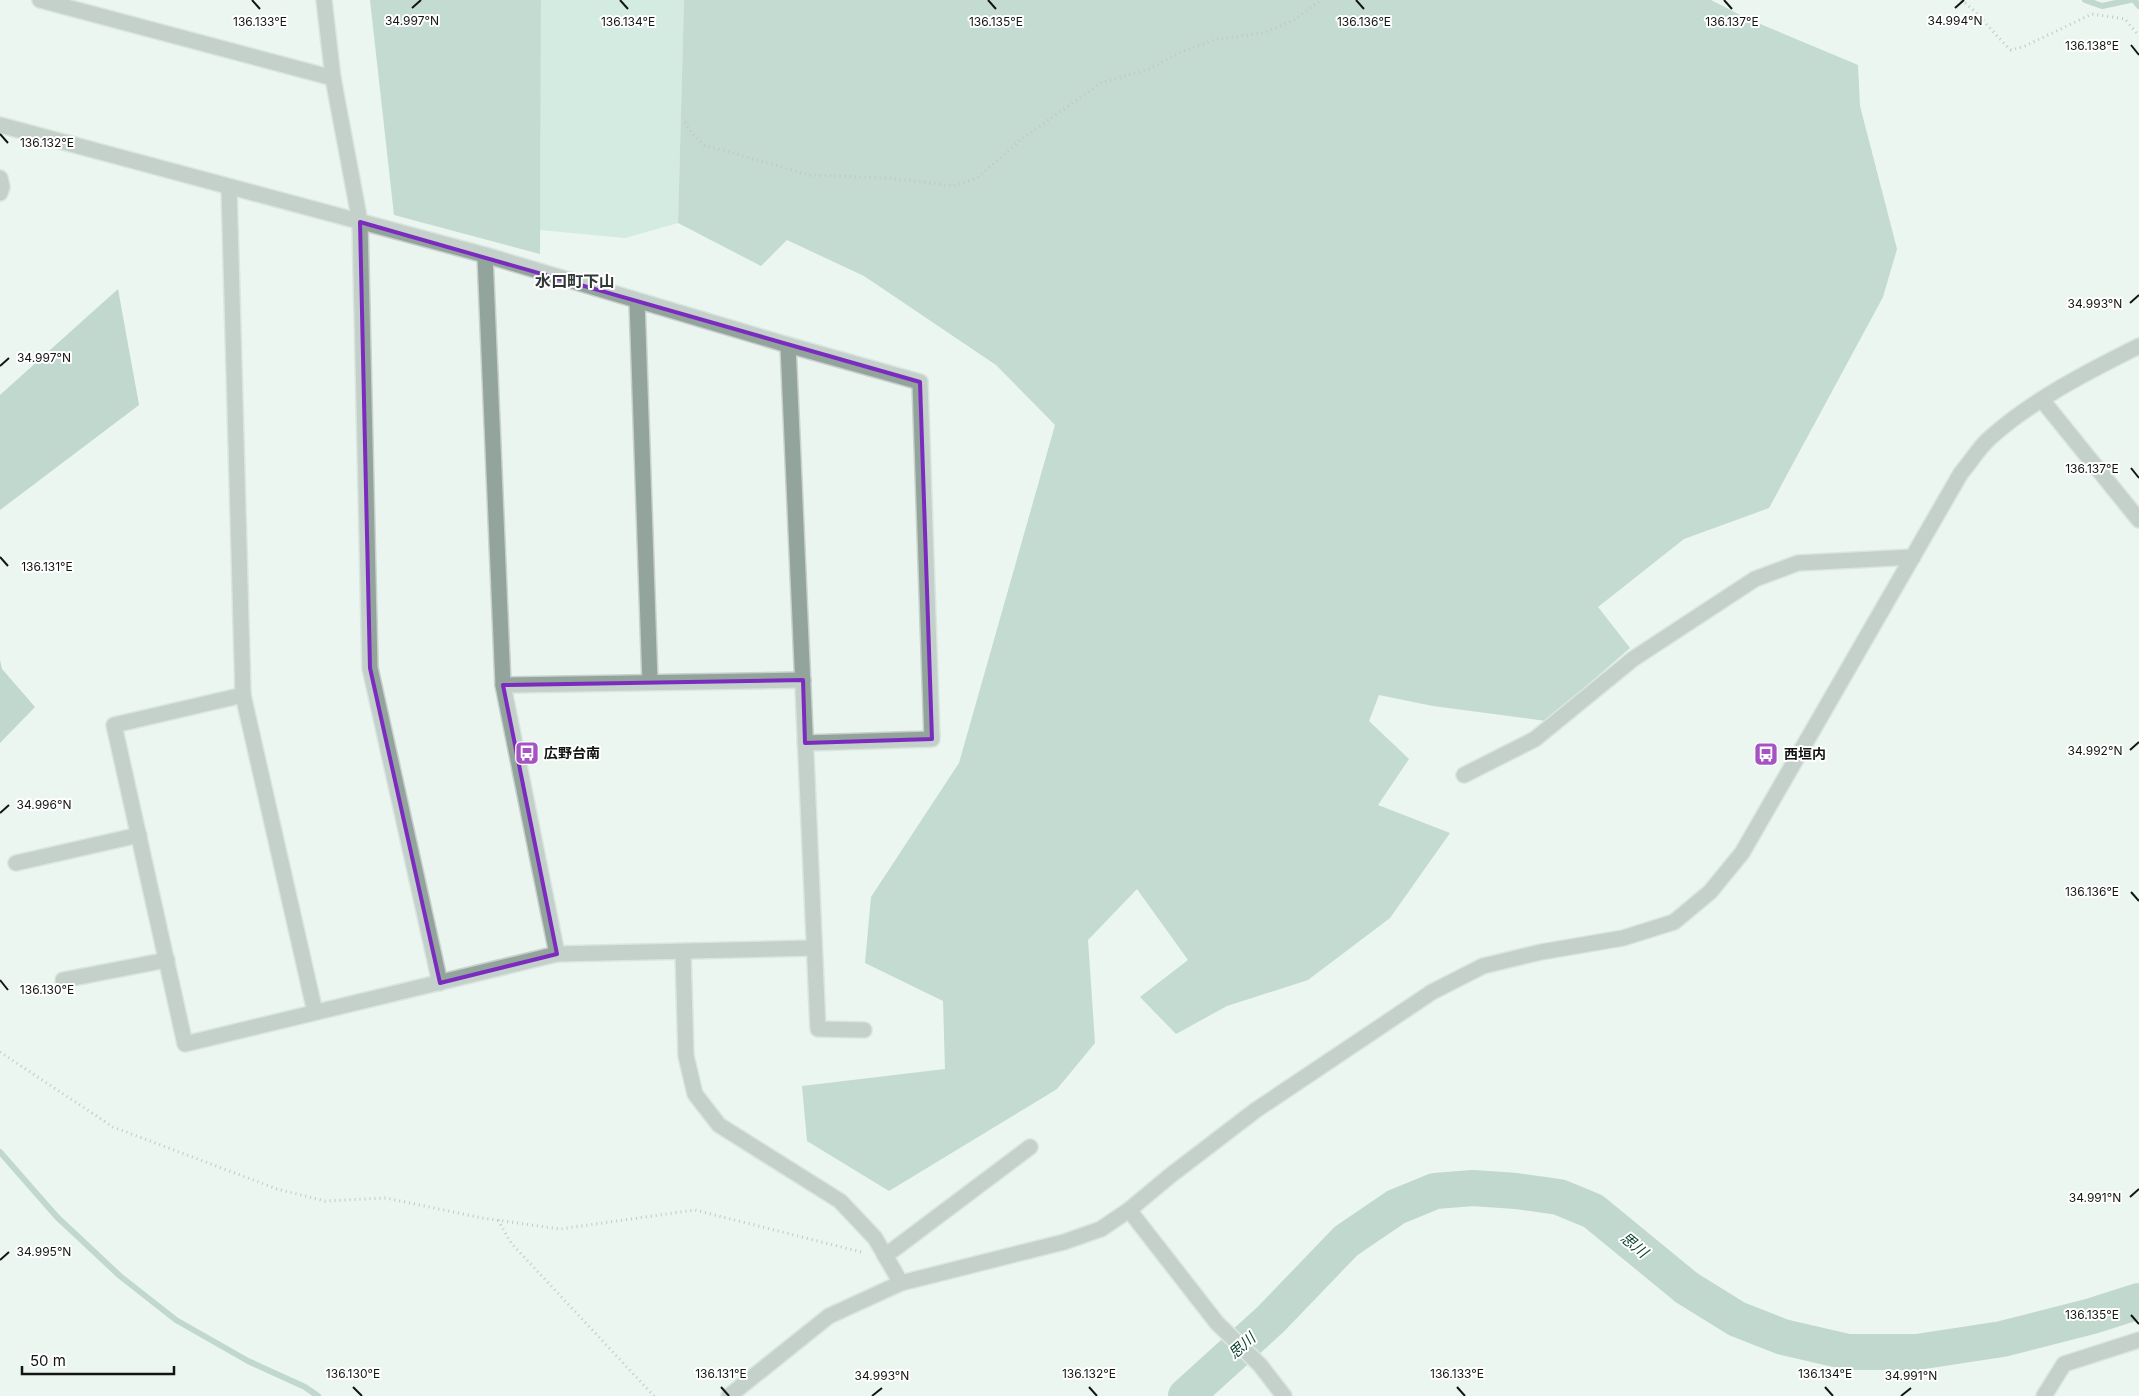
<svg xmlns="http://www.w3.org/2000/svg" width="2139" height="1396" font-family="Inter,'Noto Sans JP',sans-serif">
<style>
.green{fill:#b7ddcc}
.forest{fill:#92baa9}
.water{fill:#8cb3a2}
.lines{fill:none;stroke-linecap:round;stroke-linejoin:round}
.stream{stroke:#8cb3a2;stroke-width:6}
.river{stroke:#8cb3a2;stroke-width:36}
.minor-casing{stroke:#c8d1cd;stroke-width:18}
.path{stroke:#8d9491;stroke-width:3;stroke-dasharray:1 4;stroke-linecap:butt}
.minor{stroke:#93a49c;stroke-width:15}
.marked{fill:none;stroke:#7b2cbf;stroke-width:4;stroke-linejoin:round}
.ticks{fill:none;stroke:#121513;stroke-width:2}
.labels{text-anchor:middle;stroke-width:4;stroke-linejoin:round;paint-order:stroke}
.poi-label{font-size:14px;font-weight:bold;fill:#121513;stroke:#fff;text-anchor:start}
.water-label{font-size:15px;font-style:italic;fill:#0d4331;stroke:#fff}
.quarter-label{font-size:16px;font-weight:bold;fill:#303835;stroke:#fff}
.ticks-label{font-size:12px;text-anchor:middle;fill:#121513;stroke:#fff;stroke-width:4;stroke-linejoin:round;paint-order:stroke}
</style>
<rect width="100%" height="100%" fill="#ebf5f0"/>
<polygon class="green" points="541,0 684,0 678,223 625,238 540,230"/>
<g class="forest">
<polygon points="370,0 541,0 540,254 394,215"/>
<polygon points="684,0 1711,0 1746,18 1858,65 1860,106 1897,249 1883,297 1769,508 1684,539 1598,607 1630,648 1546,721 1433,706 1379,695 1369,721 1409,759 1378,805 1450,833 1390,918 1308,980 1227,1006 1176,1034 1140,997 1188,960 1137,889 1088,940 1095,1043 1057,1089 889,1191 807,1141 802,1086 945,1069 943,1001 865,963 871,897 959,763 1055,425 996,365 864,276 787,240 761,266 678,223"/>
</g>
<g class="water">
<polygon points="118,289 139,405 0,510 0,395"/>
<polygon points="0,660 2,669 35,707 0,743"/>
</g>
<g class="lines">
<g class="stream">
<polyline points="2085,0 2102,6 2130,0"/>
<polyline points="2134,0 2139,6"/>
<polyline points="0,1152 57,1217 120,1276 176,1320 248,1361 305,1387 318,1396"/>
</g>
<polyline class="river" points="1186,1396 1271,1319 1346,1241 1396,1207 1435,1191 1473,1188 1516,1191 1559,1197 1593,1211 1687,1288 1737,1319 1783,1337 1848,1352 1917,1352 2002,1339 2092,1316 2139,1301"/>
<g class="minor-casing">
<g id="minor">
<polyline points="40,0 333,78"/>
<polyline points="324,0 333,78 360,222 370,668 440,983"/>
<polyline points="0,125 485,255 788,345 920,382 932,739 805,743"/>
<polyline points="0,178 2,187 0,193"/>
<polyline points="229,187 243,695 315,1012"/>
<polyline points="485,255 503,685 557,954"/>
<polyline points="637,301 650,682"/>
<polyline points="788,345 818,1029 864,1030"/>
<polyline points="2042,400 2139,520"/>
<polyline points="503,685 803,680"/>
<polyline points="243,695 114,725 185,1044 557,954 814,948"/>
<polyline points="1464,775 1535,739 1633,659 1755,579 1798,563 1913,557"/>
<polyline points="16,863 139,835"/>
<polyline points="683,952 686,1056 695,1094 719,1125 840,1201 875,1238 901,1283"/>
<polyline points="63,980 167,960"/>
<polyline points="1129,1210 1217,1323 1260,1365 1284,1396"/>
<polyline points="885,1256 1030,1147"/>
<path d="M729 1396 829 1316 901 1283 1064 1242 1101 1229 1129 1210 1171 1175 1256 1110 1432 992 1483 966 1541 952 1623 938 1674 922 1710 892 1742 853 1961 473C1971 462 1979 447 1991 437 2034 399 2087 372 2139 346"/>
<polyline points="2044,1396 2064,1364 2139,1340"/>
</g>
</g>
<g class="path">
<path d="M1961 0C1980 13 1993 34 2011 50L2025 46 2092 14 2125 19 2139 36"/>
<polyline points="685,122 691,132 704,145 809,175 889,178 954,186 977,178 1023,138 1101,83 1149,69 1181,52 1217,39 1264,33 1294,20 1321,0"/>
<polyline points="0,1052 113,1127 277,1189 325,1201 386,1198 482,1218 560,1229 695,1210 865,1253"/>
<polyline points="498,1220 511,1243 654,1396"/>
</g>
<use href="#minor" class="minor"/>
</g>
<path d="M0 0H2139V1396H0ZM360 222 920 382 932 739 805 743 803 680 503 685 557 954 440 983 370 668Z" fill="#ebf5f0" fill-opacity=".55" fill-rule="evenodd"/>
<path class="marked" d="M360 222 920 382 932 739 805 743 803 680 503 685 557 954 440 983 370 668Z"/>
<path class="ticks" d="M252 0 260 9M620 0 628 9M988 0 996 9M1356 0 1364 9M1724 0 1732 9M412 8 421 0M1955 8 1964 0M2131 45 2139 55M0 134 8 143M2130 303 2139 295M0 366 9 358M2131 468 2139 478M0 557 8 566M2130 750 2139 742M0 813 9 805M2131 892 2139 901M0 980 8 990M2130 1197 2139 1189M0 1260 9 1252M2131 1315 2139 1324M353 1387 362 1396M721 1387 729 1396M1089 1387 1097 1396M1457 1387 1465 1396M1825 1387 1833 1396M872 1396 882 1388M1901 1396 1911 1388"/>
<defs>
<g id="bus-square" transform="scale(1.25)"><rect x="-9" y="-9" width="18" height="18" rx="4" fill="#a553c3" stroke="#fff"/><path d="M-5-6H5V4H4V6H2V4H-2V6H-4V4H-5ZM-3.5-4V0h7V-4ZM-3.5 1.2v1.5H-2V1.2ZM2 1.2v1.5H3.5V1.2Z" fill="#fff"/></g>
</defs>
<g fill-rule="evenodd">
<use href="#bus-square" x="527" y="753"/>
<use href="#bus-square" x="1766" y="754"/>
</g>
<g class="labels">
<g class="poi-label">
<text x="544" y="758">広野台南</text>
<text x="1784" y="759">西垣内</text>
</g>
<g class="water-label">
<text transform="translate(1634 1245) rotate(39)" y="5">思川</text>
<text transform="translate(1242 1346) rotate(-42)" y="5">思川</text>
</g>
<g class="quarter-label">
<text x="575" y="287">水口町下山</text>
</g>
</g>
<g class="ticks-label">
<text x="412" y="25">34.997°N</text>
<text x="1955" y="25">34.994°N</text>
<text x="628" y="26">136.134°E</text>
<text x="260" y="26">136.133°E</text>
<text x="996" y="26">136.135°E</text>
<text x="1364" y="26">136.136°E</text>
<text x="1732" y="26">136.137°E</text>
<text x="2092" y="50">136.138°E</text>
<text x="47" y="147">136.132°E</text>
<text x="2095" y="308">34.993°N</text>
<text x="44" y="362">34.997°N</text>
<text x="2092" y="473">136.137°E</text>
<text x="47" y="571">136.131°E</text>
<text x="2095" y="755">34.992°N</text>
<text x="44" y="809">34.996°N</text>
<text x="2092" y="896">136.136°E</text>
<text x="47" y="994">136.130°E</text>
<text x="2095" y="1202">34.991°N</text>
<text x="44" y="1256">34.995°N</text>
<text x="2092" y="1319">136.135°E</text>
<text x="353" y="1378">136.130°E</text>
<text x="721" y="1378">136.131°E</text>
<text x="1089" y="1378">136.132°E</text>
<text x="1457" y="1378">136.133°E</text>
<text x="1825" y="1378">136.134°E</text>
<text x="882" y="1380">34.993°N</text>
<text x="1911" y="1380">34.991°N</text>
</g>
<path d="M22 1366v8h152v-8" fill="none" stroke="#121513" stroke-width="2.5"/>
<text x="30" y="1366" font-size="15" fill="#121513" stroke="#ffffff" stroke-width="4" paint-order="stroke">50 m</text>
</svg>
